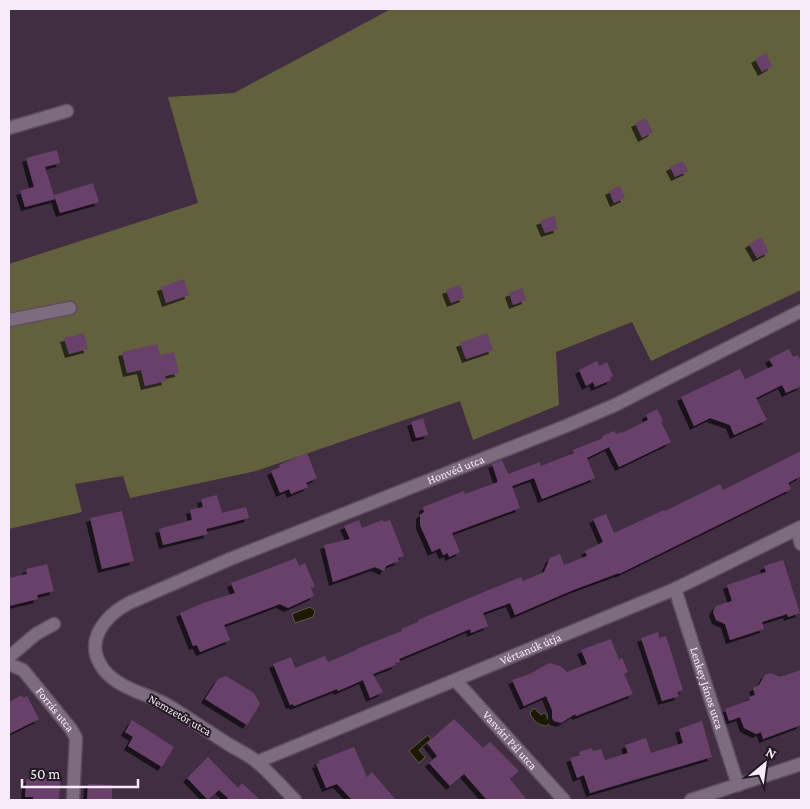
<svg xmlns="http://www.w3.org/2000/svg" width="810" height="809" font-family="'Crimson Pro',serif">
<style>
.green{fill:#63603d}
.water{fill:#1c1900;stroke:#5e584b}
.building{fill:#67416b;filter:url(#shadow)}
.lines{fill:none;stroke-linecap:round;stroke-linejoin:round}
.minor-casing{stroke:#5e4c60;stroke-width:15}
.minor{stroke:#7d6c7f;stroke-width:12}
.labels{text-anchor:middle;stroke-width:4;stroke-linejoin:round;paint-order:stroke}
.street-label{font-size:12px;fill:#f8ebf9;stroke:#221a23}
</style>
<defs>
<filter id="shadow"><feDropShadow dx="-4" dy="4" stdDeviation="0" flood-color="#0009"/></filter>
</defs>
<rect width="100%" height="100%" fill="#412e43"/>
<polygon class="green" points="391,9 801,9 801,290 651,361 632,322 556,352 559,405 473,440 460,401 256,471 130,498 123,476 75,484 82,512 9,529 9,264 198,203 168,97 234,93"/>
<g class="water">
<polygon points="310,607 315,611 313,617 295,623 292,614"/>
<path d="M534 708 541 715 544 713 547 715V718L550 722 547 726C539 726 532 720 530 713Z"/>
<polygon points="428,735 431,739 419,750 425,757 419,763 409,751"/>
</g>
<g class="building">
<polygon points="766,53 772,66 762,72 755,59"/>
<polygon points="646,118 653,132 642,138 635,123"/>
<polygon points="57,150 60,163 45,167 55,199 25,207 20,191 34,187 26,158"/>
<polygon points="683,161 688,171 675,177 670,167"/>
<polygon points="93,183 99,202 60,213 54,195"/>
<polygon points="620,186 625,198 614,203 609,191"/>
<polygon points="554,216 558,229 545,233 540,221"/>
<polygon points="761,237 769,252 757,258 749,244"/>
<polygon points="184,279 189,295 166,303 161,287"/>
<polygon points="460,285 464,298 451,303 446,290"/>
<polygon points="522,288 526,300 513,305 509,293"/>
<polygon points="84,333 88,349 69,354 64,338"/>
<polygon points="487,333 493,350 466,359 460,343"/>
<polygon points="157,344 160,355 174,352 179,373 165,376 166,381 145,386 141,370 127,373 122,352"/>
<polygon points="789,349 793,357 798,355 801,362 801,386 786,393 782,385 756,398 767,420 734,435 730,425 710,418 694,426 681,397 740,369 745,379 773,366 769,359"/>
<polygon points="597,361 599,366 607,362 613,376 610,378 611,380 595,387 593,382 586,386 579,370"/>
<polygon points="657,409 663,421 661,422 671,442 619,467 609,447 587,458 595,478 542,499 534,478 512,486 520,508 452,533 460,552 449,557 448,553 443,555 440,548 432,552 420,525 420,515 424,512 423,507 464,491 465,494 498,482 492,464 502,460 508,474 540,462 541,466 574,453 573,450 603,438 602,436 614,431 616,434 621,432 622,433 648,420 646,415"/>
<polygon points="423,418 428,435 416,438 411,422"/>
<polygon points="801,451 801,476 788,483 791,489 619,574 619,573 573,590 515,615 510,603 483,613 488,626 471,633 470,629 442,641 399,659 400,662 395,663 396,665 373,674 383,692 370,698 363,680 338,691 337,689 294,706 293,704 290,705 273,664 291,657 295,668 325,656 328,662 357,650 356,649 402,631 401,629 418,622 418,620 491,589 521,577 523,581 544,572 550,558 560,554 564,565 587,556 585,551 603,542 593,519 606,514 614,533 664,510 665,511 720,484 723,490"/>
<polygon points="307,453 317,478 306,483 308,487 291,494 289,489 280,493 271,471 280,467 279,465"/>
<polygon points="217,495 222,513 246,507 249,518 206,529 208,534 163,545 159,529 192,520 190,510 203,507 201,499"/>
<polygon points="122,511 134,561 102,569 90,518"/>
<polygon points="359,520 362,528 382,520 384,522 390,520 404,556 398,558 399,561 386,566 384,571 375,567 333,582 324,545 350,539 344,526"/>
<polygon points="296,558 299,566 305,563 315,587 311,588 314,596 288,608 280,604 224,625 230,640 200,652 197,645 193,646 180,613 203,603 235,593 231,583"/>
<polygon points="783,560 800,613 788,617 787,614 762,622 764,629 730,640 725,624 716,620 713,612 716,606 732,601 727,585 766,572 764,566"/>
<polygon points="47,564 54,591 37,595 38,599 9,606 9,578 27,574 26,569"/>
<polygon points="658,632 659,638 666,636 683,690 677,692 679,696 662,701 641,638"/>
<polygon points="611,639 619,660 622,658 628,672 624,674 633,694 576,716 575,714 561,723 554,721 552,718 552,710 546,696 524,706 512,680 530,674 549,663 560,666 567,672 587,664 581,650"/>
<polygon points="801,670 801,725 763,739 761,732 756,734 744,728 740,717 729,721 725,709 750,700 749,697 755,695 753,688 759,685 765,675 771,673 780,677"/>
<polygon points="226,676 254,693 260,704 247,725 205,699 218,679"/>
<polygon points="22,695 23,698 27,696 39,719 9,734 9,702"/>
<polygon points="454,719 483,748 490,742 519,771 510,779 527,800 487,800 464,774 450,786 429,763 437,756 427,743"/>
<polygon points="132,720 174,747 162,767 128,746 133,737 125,732"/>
<polygon points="702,721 712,757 590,793 584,775 577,778 570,758 580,755 579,752 592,748 593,751 601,749 605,760 628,753 625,745 646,738 651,753 683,743 679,729"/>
<polygon points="354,747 367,777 372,772 396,800 352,800 337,784 326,788 316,764 320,763 318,761"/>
<polygon points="208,757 238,788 242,783 260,800 226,800 228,798 219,790 208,800 187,778"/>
<polygon points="33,774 54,775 60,782 59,799 33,800 33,797 25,797 26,781"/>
<polygon points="88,784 112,785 112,800 87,800"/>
</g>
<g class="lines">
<g class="minor-casing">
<g id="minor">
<polyline points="9,128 67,111"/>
<polyline points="9,320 70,308"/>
<polyline points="797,529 801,544"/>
<path id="s1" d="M675 589 738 785"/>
<polyline points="9,657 36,634 54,624"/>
<path id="s2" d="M9 664 23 670 71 729 76 738 73 800"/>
<path id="s3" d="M456 681 564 800"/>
<path id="s4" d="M257 762 675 589 801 527"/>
<path id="s5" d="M295 800C283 788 271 774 257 762 249 755 238 750 228 744 209 732 190 719 171 707 150 694 120 690 104 670 83 643 103 617 129 603L230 559 566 426 615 405 801 311"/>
<polyline points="691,800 801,764"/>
</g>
</g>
<use href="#minor" class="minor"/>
</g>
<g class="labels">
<g class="street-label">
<text dy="4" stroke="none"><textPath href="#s5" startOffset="669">Honvéd utca</textPath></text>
<text dy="4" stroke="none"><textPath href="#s4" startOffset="296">Vértanúk útja</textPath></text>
<text dy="4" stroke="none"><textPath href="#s1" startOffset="104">Lenkey János utca</textPath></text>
<text dy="4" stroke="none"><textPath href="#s2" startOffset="66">Forrás utca</textPath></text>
<text transform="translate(180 715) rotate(30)" y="4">Nemzetőr utca</text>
<text dy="4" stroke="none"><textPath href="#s3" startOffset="80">Vasvári Pál utca</textPath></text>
</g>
</g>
<rect width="810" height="809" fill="none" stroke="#f8ebf9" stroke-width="20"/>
<g transform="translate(765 764) rotate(29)" stroke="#221a23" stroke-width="4" paint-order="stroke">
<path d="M0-4L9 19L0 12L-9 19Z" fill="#f8ebf9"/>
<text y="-8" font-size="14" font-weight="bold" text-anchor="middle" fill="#f8ebf9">N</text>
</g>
<path d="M22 779v8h116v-8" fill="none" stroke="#f8ebf9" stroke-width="2.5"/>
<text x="30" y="779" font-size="15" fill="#f8ebf9" stroke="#221a23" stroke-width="4" paint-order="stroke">50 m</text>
</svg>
